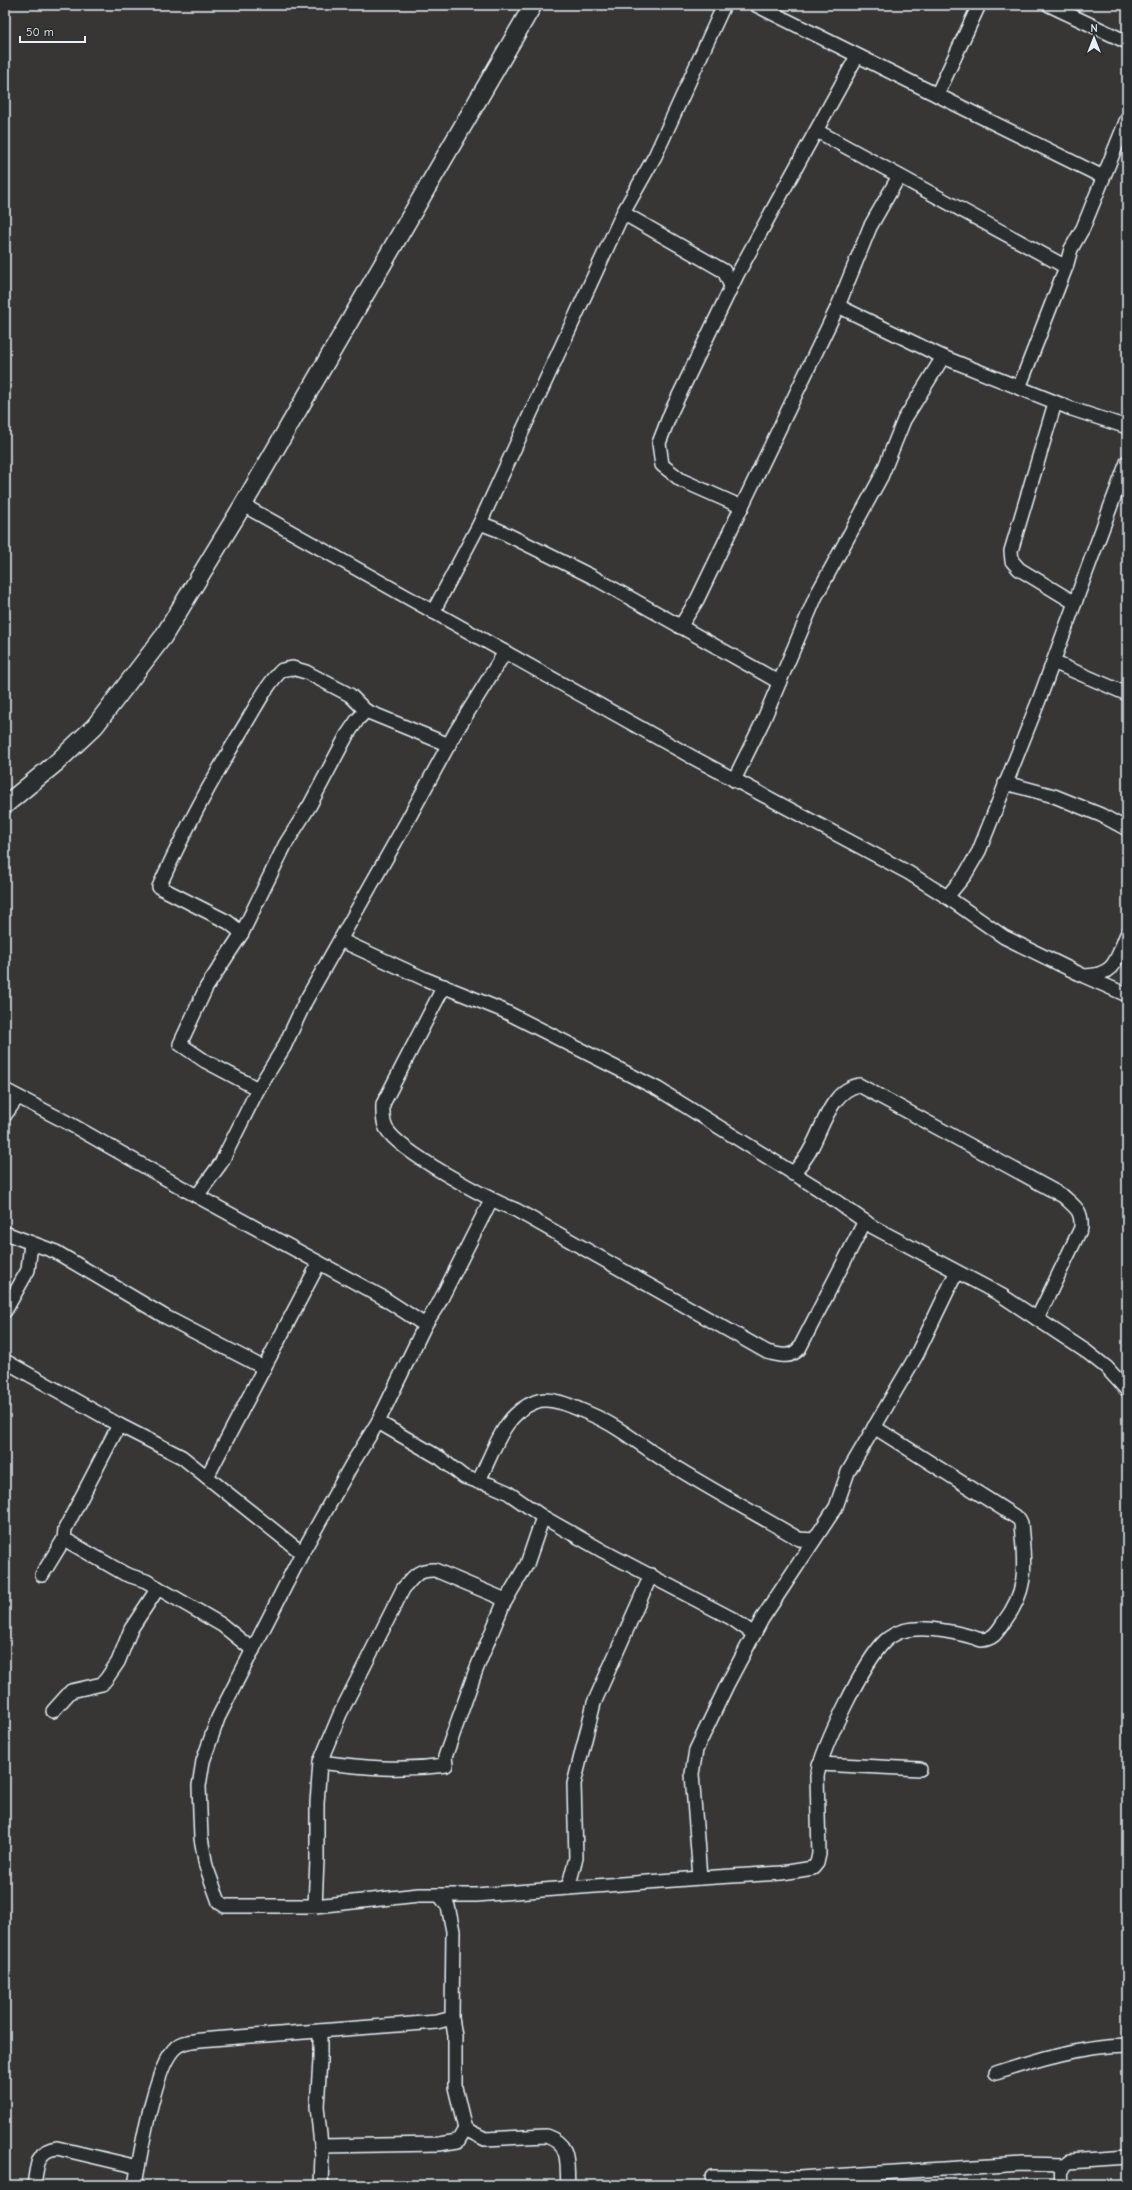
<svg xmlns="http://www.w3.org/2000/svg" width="1132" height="2190" font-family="'Comic Neue',sans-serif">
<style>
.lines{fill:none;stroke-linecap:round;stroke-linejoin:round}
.minor-casing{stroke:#e8f1f8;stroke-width:16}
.major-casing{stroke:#e8f1f8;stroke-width:20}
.minor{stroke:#2a2d2e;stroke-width:13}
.major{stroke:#2a2d2e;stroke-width:17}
</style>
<rect width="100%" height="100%" fill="#373635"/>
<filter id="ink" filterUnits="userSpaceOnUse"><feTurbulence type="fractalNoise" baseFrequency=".025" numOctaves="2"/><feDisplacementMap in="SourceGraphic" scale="8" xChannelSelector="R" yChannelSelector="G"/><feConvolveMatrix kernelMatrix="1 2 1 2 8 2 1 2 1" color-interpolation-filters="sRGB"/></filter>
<g filter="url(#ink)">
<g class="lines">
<g class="minor-casing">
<g id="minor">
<polyline points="756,5 937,95"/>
<polyline points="979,5 937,95 1103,177"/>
<polyline points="1049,5 1127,42"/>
<polyline points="817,131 1066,267"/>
<polyline points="623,213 724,271 731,286"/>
<polyline points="838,306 943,357"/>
<polyline points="1019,388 1066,267 1071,249 1083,228 1127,119"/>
<polyline points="1055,403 1011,551 1012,561 1019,569 1075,603"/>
<polyline points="243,505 692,757 909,873 947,897 1004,937 1084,976 1127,995"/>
<polyline points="742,507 681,480 662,465 659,443 671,412 737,275 857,56"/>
<polyline points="480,523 498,530 591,576 779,682"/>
<polyline points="433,612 480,523 623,213 655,156 724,5"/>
<polyline points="680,627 697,600 838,306 870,227 899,176"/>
<polyline points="1053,662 1127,694"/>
<polyline points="734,780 763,721 816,596 881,477 904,420 943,357 1072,409 1127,427"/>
<polyline points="1005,783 1054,796 1101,815 1127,829"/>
<polyline points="947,897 965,875 979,851 1039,700 1127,462"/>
<path d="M242 933 228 922 159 887C184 831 214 776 246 723 257 705 267 684 282 670L292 668 306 672 350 695 366 711 449 745"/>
<polyline points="340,940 425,979 502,1010 658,1089 817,1188 873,1227 1001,1295 1087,1352 1106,1367 1127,1390"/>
<path d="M1085 976C1116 975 1116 959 1127 934"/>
<path d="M444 986 383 1104C383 1111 382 1120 386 1128 399 1152 488 1199 516 1210L767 1352C780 1355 789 1359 799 1349L865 1221"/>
<polyline points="258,1089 205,1061 180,1044 206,988 242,933 285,845 310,805 347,735 358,719 366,711"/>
<polyline points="5,1090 70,1124 186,1190 382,1297 425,1325"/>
<polyline points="5,1115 17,1098"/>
<path d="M793 1174C797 1168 802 1163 806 1157 822 1134 828 1091 859 1085L1063 1196C1076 1208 1082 1210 1081 1228L1037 1319"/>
<polyline points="197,1196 221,1163 258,1089 284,1047 305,1002 406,823 455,733 505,652"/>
<path d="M491 1200 439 1303 425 1325 378 1422 352 1464 302 1553 218 1718 203 1761 199 1786 201 1838 206 1866 219 1902 225 1906H315L419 1895H476L700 1878 782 1873 813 1868 817 1863 819 1854 817 1776C823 1746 863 1663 885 1641 889 1637 898 1632 903 1631 924 1625 962 1633 981 1640 994 1639 997 1632 1004 1622 1030 1587 1024 1564 1021 1523L1019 1519 874 1427"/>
<polyline points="5,1233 56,1252 164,1316 264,1368"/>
<polyline points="5,1311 28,1270 31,1243"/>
<polyline points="5,1361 119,1425 182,1457 302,1553"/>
<polyline points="378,1422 440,1458 464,1477 491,1485 507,1492 543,1517 603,1551 731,1618 754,1634"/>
<polyline points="207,1477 319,1263"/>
<path d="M478 1482C493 1455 502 1414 535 1402 550 1395 576 1408 590 1414 619 1426 644 1448 670 1464 712 1490 756 1514 799 1539L814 1540"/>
<polyline points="64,1539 125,1574 146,1581 222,1625 253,1650"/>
<polyline points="42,1575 64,1539 65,1529 119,1425"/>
<polyline points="53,1711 71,1691 102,1684 107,1678 118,1662 131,1629 158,1588"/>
<path d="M320 1762C365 1768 401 1771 446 1765L445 1757 476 1670 503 1605 527 1564 543 1517"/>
<polyline points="819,1764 920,1769"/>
<polyline points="700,1878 692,1774 696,1750 727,1685 762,1619 836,1507 848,1472 916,1356 956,1273"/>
<polyline points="568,1888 576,1858 574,1784 594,1703 651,1575"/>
<path d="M315 1906 317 1860V1803L320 1762 340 1714 403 1589C413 1577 418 1569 435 1570L506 1600"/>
<path d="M452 2018 455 2036V2087L465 2129 485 2139 546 2136C572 2145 566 2163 568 2185"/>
<polyline points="320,2031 320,2061 317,2106 322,2155 321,2185"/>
<path d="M996 2073C1040 2059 1081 2046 1127 2045"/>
<polyline points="321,2146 439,2144 458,2141 465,2129"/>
<polyline points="712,2177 799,2178 1023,2164 1064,2165"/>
<path d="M34 2185C37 2168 36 2150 57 2148L138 2167"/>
<path d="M135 2185C140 2157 155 2058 179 2045 189 2040 202 2040 212 2039L437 2022 452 2018 453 1931 448 1906 439 1895"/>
<path d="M1062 2185C1061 2175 1060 2167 1069 2161L1127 2157"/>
</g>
</g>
<g class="major-casing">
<polyline id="major" points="5,805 56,763 95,726 163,637 243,505 533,5"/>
</g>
<use href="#minor" class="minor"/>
<use href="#major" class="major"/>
</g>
</g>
<rect width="1132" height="2190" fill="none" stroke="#2a2d2e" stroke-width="20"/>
<rect x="10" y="10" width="1112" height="2170" fill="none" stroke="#e8f1f8" stroke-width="1.5" filter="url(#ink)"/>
<g transform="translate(1094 38)" stroke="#2a2d2e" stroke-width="3" paint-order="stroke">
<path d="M0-3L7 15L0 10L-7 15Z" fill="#e8f1f8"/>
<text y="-6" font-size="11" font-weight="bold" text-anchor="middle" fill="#e8f1f8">N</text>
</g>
<path d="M20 36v6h65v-6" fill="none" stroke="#e8f1f8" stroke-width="2"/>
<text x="26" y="36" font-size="12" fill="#e8f1f8" stroke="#2a2d2e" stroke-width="3" paint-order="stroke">50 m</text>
</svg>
